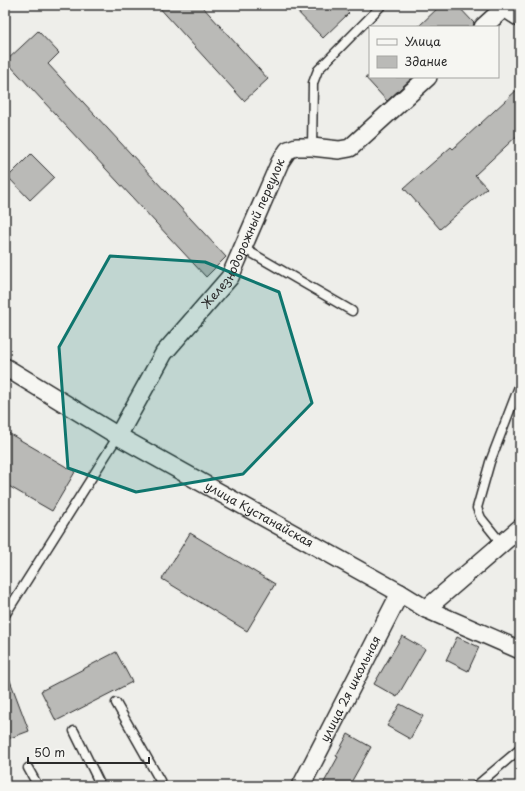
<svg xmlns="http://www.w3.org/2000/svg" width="525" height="791" font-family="'Playpen Sans',sans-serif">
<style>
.building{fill:#babab7;stroke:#2b2b2b}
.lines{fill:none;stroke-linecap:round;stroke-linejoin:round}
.service-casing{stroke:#2b2b2b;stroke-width:11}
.minor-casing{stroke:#2b2b2b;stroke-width:20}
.service{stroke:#f6f6f2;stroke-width:8}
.minor{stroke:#f6f6f2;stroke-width:17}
.marked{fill:#0f766e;fill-opacity:0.2;stroke:#0f766e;stroke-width:3;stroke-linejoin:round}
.labels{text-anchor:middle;stroke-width:3.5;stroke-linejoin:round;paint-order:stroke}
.street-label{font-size:12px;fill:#2b2b2b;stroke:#f6f6f2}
</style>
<rect width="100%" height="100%" fill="#eeeeea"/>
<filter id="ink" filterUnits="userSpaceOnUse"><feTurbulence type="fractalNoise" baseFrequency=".025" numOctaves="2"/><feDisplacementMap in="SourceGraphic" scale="8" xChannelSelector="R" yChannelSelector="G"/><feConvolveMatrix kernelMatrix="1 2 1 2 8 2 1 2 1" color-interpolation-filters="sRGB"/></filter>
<g filter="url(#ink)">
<g class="building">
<polygon points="157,5 201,5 268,79 244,101"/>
<polygon points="291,5 341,5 349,13 323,38"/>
<polygon points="441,5 457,5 474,23 473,27 418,27"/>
<polygon points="38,31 59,53 48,64 226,257 206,277 6,61"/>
<polygon points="365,77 413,77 387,101"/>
<polygon points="520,87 520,133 475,175 487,188 440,229 404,188 451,147 453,149"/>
<polygon points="31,154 54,177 30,200 8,177"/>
<polygon points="5,431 75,472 52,511 5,484"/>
<polygon points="190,533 275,584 247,631 162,579"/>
<polygon points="402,636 425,649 397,697 374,684"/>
<polygon points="457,637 479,647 468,671 446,660"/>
<polygon points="116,652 132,682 56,721 41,691"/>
<polygon points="5,670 6,670 29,731 5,740"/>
<polygon points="400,704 423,716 410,739 387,726"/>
<polygon points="348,734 371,747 349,786 322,786 338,757 336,756"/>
</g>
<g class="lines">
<g class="service-casing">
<g id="service">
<polyline points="312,147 313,83 318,70 382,5"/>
<polyline points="243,248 352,311"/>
<polyline points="502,544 481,518 477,508 490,462 520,384"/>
<polyline points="5,615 118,436"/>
<polyline points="116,703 163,786"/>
<polyline points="74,731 101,786"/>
<polyline points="28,768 38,786"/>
<polyline points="476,786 520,749"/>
</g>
</g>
<g class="minor-casing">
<g id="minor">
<polyline points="500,5 520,18"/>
<polyline points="483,27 504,8"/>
<path id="s1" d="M5 367 118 436 400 593 426 609 520 650"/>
<path id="s2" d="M118 436 164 353 230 277 280 162 288 150 296 147H312L339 150 350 148 428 77"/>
<polyline points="426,609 520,528"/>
<path id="s3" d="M301 786 400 593"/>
</g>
</g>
<use href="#service" class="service"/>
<use href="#minor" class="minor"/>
</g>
</g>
<path class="marked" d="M110 256 205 262 279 292 312 403 243 474 136 492 68 468 59 347Z"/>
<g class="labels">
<g class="street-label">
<text dy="4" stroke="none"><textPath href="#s2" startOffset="240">Железнодорожный переулок</textPath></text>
<text dy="4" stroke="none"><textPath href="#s1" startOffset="294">улица Кустанайская</textPath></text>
<text dy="4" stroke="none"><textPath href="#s3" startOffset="109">улица 2я школьная</textPath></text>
</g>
</g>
<rect width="525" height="791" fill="none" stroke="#f6f6f2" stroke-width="20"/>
<rect x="10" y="10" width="505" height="771" fill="none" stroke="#2b2b2b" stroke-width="1.5" filter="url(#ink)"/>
<rect x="369" y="26" width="130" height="52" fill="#f6f6f2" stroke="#a5a5a2"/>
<rect x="377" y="39" width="20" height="6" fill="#f6f6f2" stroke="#a5a5a2"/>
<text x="405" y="46" font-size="12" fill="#2b2b2b">Улица</text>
<rect x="377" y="56" width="20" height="12" fill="#babab7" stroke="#a5a5a2"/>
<text x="405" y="66" font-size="12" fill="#2b2b2b">Здание</text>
<path d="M28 757v6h121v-6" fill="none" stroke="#2b2b2b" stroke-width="2"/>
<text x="34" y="757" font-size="12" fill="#2b2b2b" stroke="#f6f6f2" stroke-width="3" paint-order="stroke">50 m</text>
</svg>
